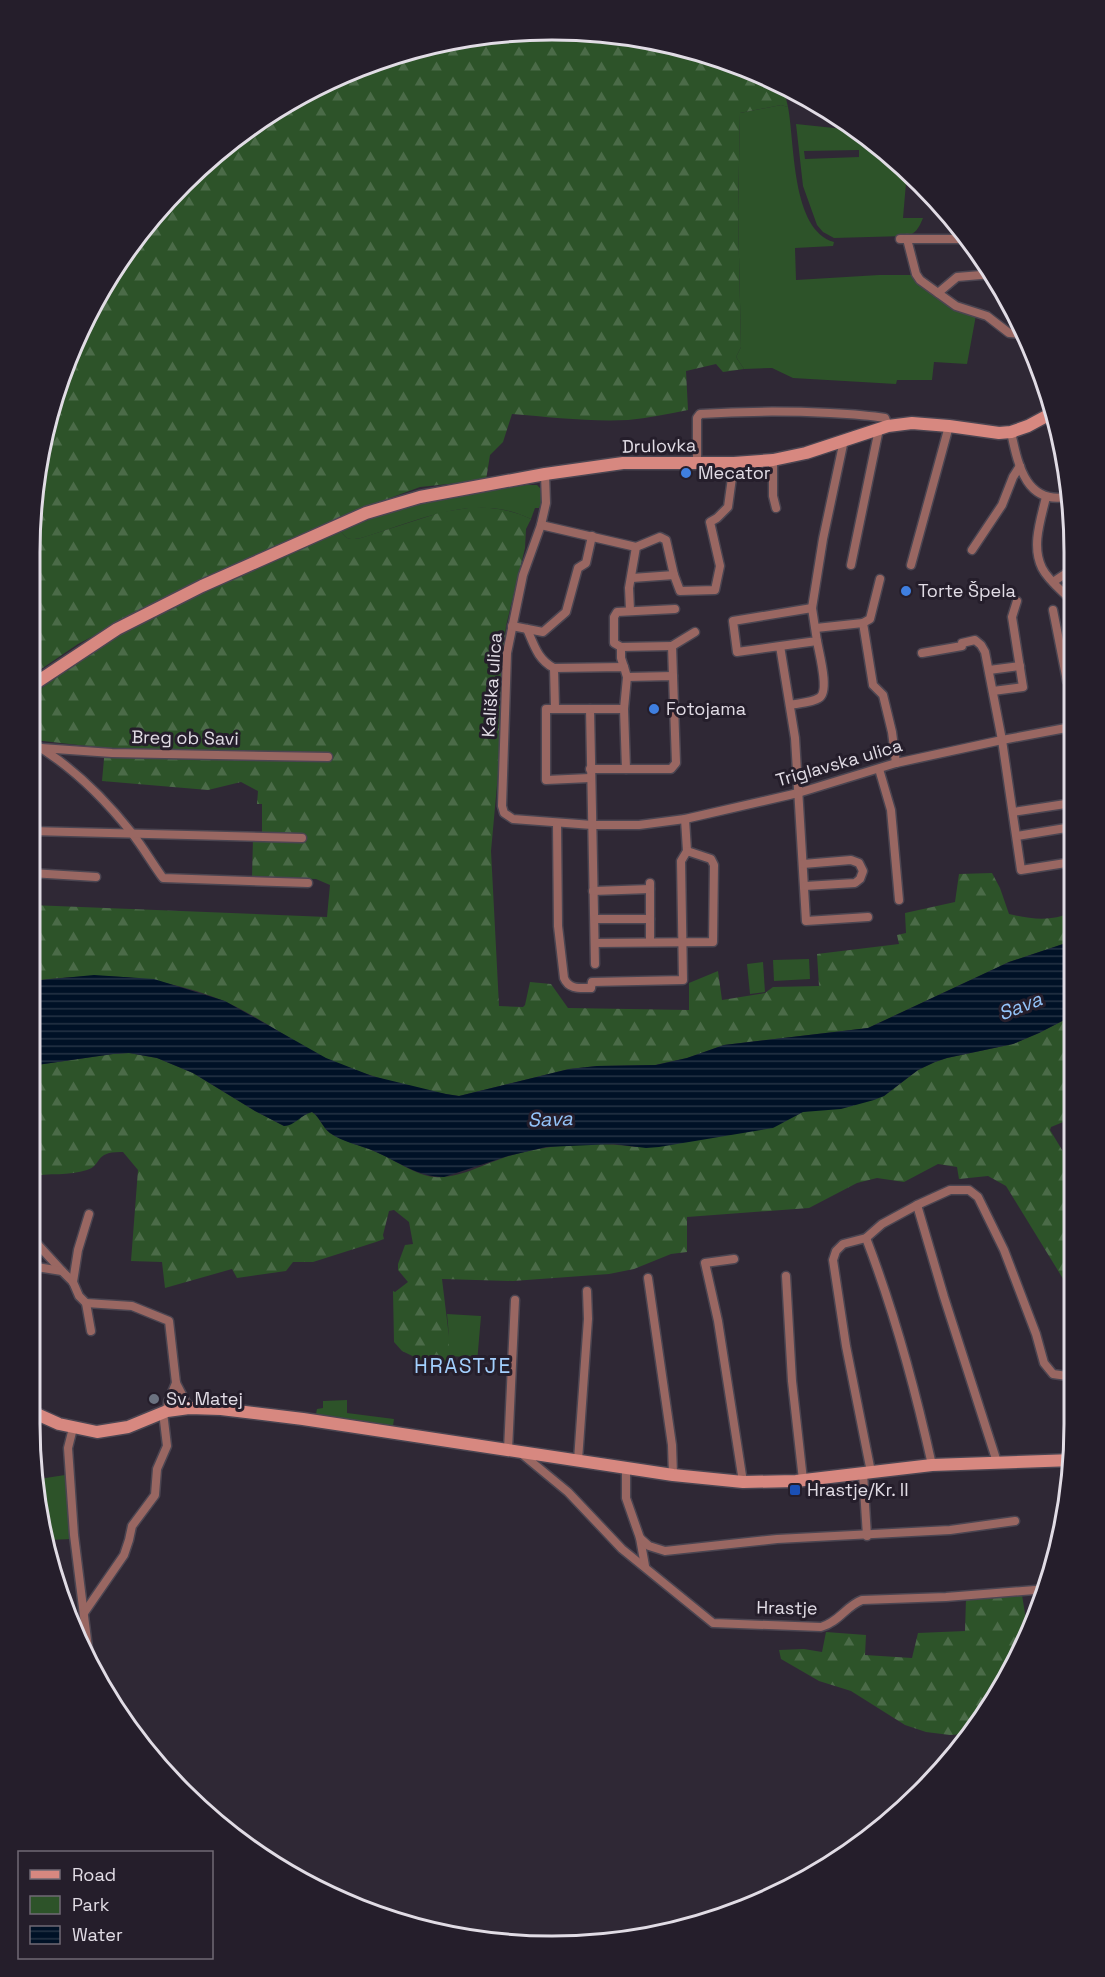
<svg xmlns="http://www.w3.org/2000/svg" width="1105" height="1977" font-family="'Space Grotesk',sans-serif">
<style>
.green{fill:#2d5329;fill-rule:evenodd}
.forest{fill:url(#forest-firs)}
.water{fill:url(#water-rules)}
.lines{fill:none;stroke-linecap:round;stroke-linejoin:round}
.street-casing{stroke:#4b4551;stroke-width:11}
.secondary-casing{stroke:#4b4551;stroke-width:15}
.street{stroke:#996762;stroke-width:8}
.secondary{stroke:#d78880;stroke-width:12}
.shop-dot{fill:#3f7fe0;stroke:#251e2b;stroke-width:2}
.worship-dot{fill:#6b7280;stroke:#251e2b;stroke-width:2}
.transit-dot{fill:#1a4fb4;stroke:#251e2b;stroke-width:2}
.labels{text-anchor:middle;stroke-width:6;stroke-linejoin:round;paint-order:stroke}
.street-label{font-size:18px;fill:#e1dce5;stroke:#251e2b}
.poi-label{font-size:18px;fill:#e1dce5;stroke:#251e2b;text-anchor:start}
.water-label{font-size:20px;font-style:italic;fill:#94c4fa;stroke:#251e2b}
.quarter-label{font-size:21px;letter-spacing:1.5px;fill:#a3d0fe;stroke:#251e2b}
.rim{fill:none;stroke:#e1dce5;stroke-width:3}
</style>
<defs>
<pattern id="forest-firs" width="22" height="20" patternUnits="userSpaceOnUse" patternTransform="scale(1.5)"><rect width="22" height="20" fill="#2d5329"/><path d="M5 1l3.5 6h-7zM16 11l3.5 6h-7z" fill="#4b6b48"/></pattern>
<pattern id="water-rules" width="6" height="5" patternUnits="userSpaceOnUse" patternTransform="scale(1.5)"><rect width="6" height="5" fill="#001126"/><path d="M0 2.5h6" fill="none" stroke="#253345"/></pattern>
</defs>
<rect width="100%" height="100%" fill="#2f2835"/>
<g class="green">
<path d="M781 105 788 107C795 143 791 230 834 242L833 246 795 248 796 280 879 275H914L976 315 967 364 934 362 932 380H897L896 384 793 378 772 368 744 369 736 357 741 347 738 212 740 113Z"/>
<path d="M796 124 853 130 921 182 906 183 903 218H923C919 228 915 235 905 236L834 238 823 232 817 225 803 186ZM859 150V157L805 159 804 151Z"/>
<path d="M526 485H537L542 490 541 503 539 508H535L531 519C474 491 416 522 361 538 351 540 346 540 341 531L370 519 422 502Z"/>
<polygon points="809,959 810,979 774,981 773,960"/>
<polygon points="763,962 765,992 750,994 747,964"/>
<path d="M447 1314 481 1316 477 1363 469 1362 467 1357 449 1356 448 1365 435 1362 433 1360C452 1347 449 1336 447 1314Z"/>
<polygon points="347,1400 347,1413 394,1419 393,1426 316,1414 317,1409 323,1408 323,1401"/>
<polygon points="65,1475 71,1539 49,1540 39,1479"/>
</g>
<g class="forest">
<path d="M519 31 621 35 721 58 783 86 788 107 781 105 740 113 738 212 741 347 736 357 744 369 723 372 716 364 686 371 688 410C668 414 648 418 628 420 590 422 550 417 512 414L503 442 490 455 486 480 420 487 347 514 126 619 78 644 31 676V519L48 417 100 291 160 208 235 138 322 84 418 48Z"/>
<path d="M475 507C495 508 513 510 531 519L526 529 525 548 506 626 502 665 499 763 491 851 499 1006 523 1007 525 1005 530 982 551 984 568 1008 689 1010V983L718 971 722 1000 765 993 773 987 819 986 817 954 899 944 897 935 906 933 905 913 955 902 959 874 992 873 1000 888 1009 914C1031 919 1051 922 1072 912V941L1009 962 868 1028 724 1045 687 1058 655 1065 597 1066 569 1069 459 1096C415 1090 350 1072 311 1051 278 1032 247 1009 211 996 148 973 96 973 31 981V905L327 917 330 885 316 879 252 877 253 838H262V804H257L258 791 241 782 208 790 102 781 105 748 34 740 31 756V696C67 669 103 644 141 622 205 586 275 560 341 531 346 540 351 540 361 538L442 512Z"/>
<path d="M1072 1016 1073 1118 1051 1127 1050 1130 1073 1168V1295L1006 1186 988 1176 959 1179 957 1167 938 1164 904 1182 877 1178 857 1183 809 1208 687 1217V1252L671 1254 634 1269 609 1274 513 1281 442 1279 449 1337V1346L444 1352 433 1360 423 1361 402 1351 394 1342 393 1291 395 1292 408 1282 398 1270V1264L405 1245 413 1244 409 1222 394 1210 389 1211 383 1235 384 1239 376 1242 313 1262H293L286 1271 237 1278 232 1269 165 1288 162 1262 131 1261 138 1170 123 1152C93 1151 103 1165 87 1170 69 1176 49 1173 30 1176V1066L113 1054 129 1053 157 1058 193 1073 255 1111 284 1126C295 1123 301 1115 312 1112 321 1118 323 1130 333 1135 346 1142 362 1146 376 1152 393 1159 417 1176 435 1177 459 1179 486 1163 509 1156 550 1144 594 1141 636 1147L795 1116 802 1112 884 1096 918 1070 935 1062 947 1058 1013 1044 1039 1033Z"/>
<polygon points="1022,1595 1027,1626 1032,1626 1005,1686 965,1734 950,1735 926,1732 905,1725 851,1691 819,1681 781,1659 779,1650 804,1649 822,1652 826,1632 866,1635 865,1655 912,1658 918,1633 965,1631 966,1599"/>
</g>
<path class="water" d="M1072 941V1016L1039 1033 1013 1044 947 1058 935 1062 918 1070 884 1096 874 1100 841 1109 803 1112 773 1128 659 1147 646 1148 614 1144 546 1147 508 1156 444 1177C418 1177 397 1161 374 1151 360 1145 342 1142 330 1133 322 1127 320 1117 312 1112 300 1115 295 1126 284 1126L255 1111 193 1073 157 1058 129 1053 113 1054 30 1066 31 981 94 975 154 979 225 1001 326 1058 372 1076 446 1094 459 1096 569 1069 597 1066 656 1065 687 1058 724 1045 868 1028 1009 962Z"/>
<g class="lines">
<g class="street-casing">
<g id="street">
<polyline points="900,239 968,239"/>
<polyline points="907,239 916,274 920,280 956,306 987,316 1009,333 1022,334"/>
<polyline points="938,293 957,277 993,274"/>
<path d="M1011 432C1018 465 1026 507 1071 496"/>
<polyline points="773,460 773,496 776,508"/>
<path d="M697 463V418L700 414C744 411 787 411 830 413 849 414 867 415 885 418L888 426"/>
<polyline points="545,474 546,503 541,525 523,575 507,653 502,806 504,813 513,819 592,825 639,825 685,819 798,793 896,763 1002,740 1066,728 1071,725"/>
<path d="M1046 497C1041 519 1031 546 1042 568 1048 580 1061 590 1071 600"/>
<polyline points="541,525 636,547 660,537 666,540 674,575 680,591 715,590 720,566 710,522 717,518 728,507 734,463"/>
<polyline points="972,550 1002,505 1013,477 1020,466"/>
<polyline points="851,565 879,429"/>
<polyline points="911,565 949,426"/>
<polyline points="632,578 674,575"/>
<polyline points="880,579 870,619 863,623 873,685 883,695 892,732 896,763"/>
<polyline points="1053,582 1068,572 1071,573"/>
<polyline points="812,608 823,539 844,440"/>
<polyline points="630,610 629,588 636,547"/>
<polyline points="1053,610 1067,681 1071,682"/>
<polyline points="512,626 543,632 566,612 578,568 586,563 592,536"/>
<polyline points="816,628 863,623"/>
<path d="M527 629C534 645 538 660 554 668"/>
<polyline points="672,646 621,647 614,643 614,617 617,612 675,609"/>
<polyline points="672,646 673,676"/>
<polyline points="672,646 695,632"/>
<polyline points="780,646 737,652 733,621 812,608 817,641 780,646 795,738 806,921 868,917"/>
<polyline points="621,647 621,658 624,667"/>
<polyline points="922,653 962,646 962,643 975,640 981,645 985,652 1002,740 1021,870 1072,862"/>
<polyline points="989,670 1020,666"/>
<polyline points="993,691 1023,687 1012,617 1017,601"/>
<path d="M790 705C798 703 811 703 819 698 830 692 819 653 817 641"/>
<polyline points="555,708 554,668 624,667 627,677 624,709 590,709 595,964"/>
<polyline points="590,709 546,709 546,780 590,778"/>
<polyline points="624,709 626,769"/>
<path d="M31 742C69 764 104 798 131 832 143 847 152 863 163 878L308 883"/>
<polyline points="41,748 112,753 328,757"/>
<polyline points="590,769 671,769 676,763 673,676 627,677"/>
<polyline points="879,769 891,810 899,900"/>
<polyline points="1013,812 1072,803"/>
<path d="M557 824 558 926 564 978C569 990 580 988 591 988L592 982 683 980 681 861 687 851 685 819"/>
<polyline points="31,831 302,838"/>
<polyline points="1017,836 1072,827"/>
<polyline points="803,864 851,860 859,863 863,871 860,879 855,883 805,886"/>
<polyline points="31,873 96,877"/>
<polyline points="650,883 650,941"/>
<polyline points="593,891 650,889"/>
<polyline points="595,919 650,919"/>
<polyline points="595,943 713,942 714,865 711,859 687,851"/>
<polyline points="917,1205 944,1297 997,1462"/>
<polyline points="30,1236 62,1271"/>
<path d="M866 1238C894 1311 915 1388 932 1465"/>
<polyline points="734,1259 705,1263 718,1321 743,1482"/>
<polyline points="30,1266 62,1271 73,1282 79,1296 86,1303 132,1306 169,1321 176,1383 189,1408"/>
<polyline points="786,1276 792,1381 803,1480"/>
<polyline points="648,1278 672,1445 673,1475"/>
<polyline points="73,1282 78,1250 89,1214"/>
<polyline points="86,1303 91,1331"/>
<polyline points="167,1411 168,1402 176,1383"/>
<polyline points="73,1428 68,1448 74,1535 88,1648"/>
<polyline points="508,1450 515,1300"/>
<path d="M522 1454 568 1492 622 1549 713 1623 821 1627C839 1622 846 1606 862 1600L946 1597 1048 1589"/>
<polyline points="578,1460 588,1319 587,1291"/>
<polyline points="626,1467 626,1498 640,1538 645,1566"/>
<polyline points="871,1472 846,1346 833,1260 836,1251 843,1244 866,1238 882,1224 917,1205 950,1190 969,1190 978,1197 1004,1250 1036,1334 1044,1363 1053,1374 1074,1377"/>
<polyline points="863,1473 867,1536"/>
<polyline points="640,1538 649,1546 665,1551 777,1539 950,1530 1015,1521"/>
<polyline points="84,1613 124,1555 129,1540 132,1526 155,1495 157,1469 167,1446 163,1412"/>
</g>
</g>
<g class="secondary-casing">
<g id="secondary">
<polyline points="31,686 117,629 202,586 366,513 420,497 545,474 623,463 734,463 773,460 806,453 888,426 912,423 949,426 999,433 1011,432 1028,426 1054,412"/>
<polyline points="30,1411 59,1424 97,1432 128,1427 167,1411 189,1408 221,1409 303,1419 673,1475 743,1482 796,1481 932,1465 1074,1460"/>
</g>
</g>
<use href="#street" class="street"/>
<use href="#secondary" class="secondary"/>
</g>
<g class="shop-dot">
<circle cx="686" cy="473" r="6"/>
<circle cx="906" cy="591" r="6"/>
<circle cx="654" cy="709" r="6"/>
</g>
<circle class="worship-dot" cx="154" cy="1399" r="6"/>
<rect class="transit-dot" x="789" y="1484" width="12" height="12" rx="3"/>
<g class="labels">
<g class="street-label">
<text transform="translate(659 446) rotate(-1)" y="6">Drulovka</text>
<text transform="translate(492 685) rotate(-86)" y="6">Kališka ulica</text>
<text transform="translate(185 738) rotate(1)" y="6">Breg ob Savi</text>
<text transform="translate(839 763) rotate(-16)" y="6">Triglavska ulica</text>
<text transform="translate(787 1608) rotate(1)" y="6">Hrastje</text>
</g>
<g class="poi-label">
<text x="698" y="479">Mecator</text>
<text x="918" y="597">Torte Špela</text>
<text x="666" y="715">Fotojama</text>
<text x="166" y="1405">Sv. Matej</text>
<text x="807" y="1496">Hrastje/Kr. II</text>
</g>
<g class="water-label">
<text transform="translate(1020 1006) rotate(-21)" y="7">Sava</text>
<text transform="translate(550 1119) rotate(-2)" y="7">Sava</text>
</g>
<g class="quarter-label">
<text x="463" y="1373">HRASTJE</text>
</g>
</g>
<path d="M0 0H1105V1977H0ZM552 40H552A512 512 0 0 1 1064 552V1424A512 512 0 0 1 552 1936H552A512 512 0 0 1 40 1424V552A512 512 0 0 1 552 40Z" fill="#251e2b" fill-rule="evenodd"/>
<path class="rim" d="M552 40H552A512 512 0 0 1 1064 552V1424A512 512 0 0 1 552 1936H552A512 512 0 0 1 40 1424V552A512 512 0 0 1 552 40Z"/>
<rect x="18" y="1851" width="195" height="108" fill="#251e2b" stroke="#706a75" stroke-width="1.5"/>
<rect x="30" y="1870" width="30" height="9" fill="#d78880" stroke="#706a75" stroke-width="1.5"/>
<text x="72" y="1881" font-size="18" fill="#e1dce5">Road</text>
<rect x="30" y="1896" width="30" height="18" fill="#2d5329" stroke="#706a75" stroke-width="1.5"/>
<text x="72" y="1911" font-size="18" fill="#e1dce5">Park</text>
<rect x="30" y="1926" width="30" height="18" fill="url(#water-rules)" stroke="#706a75" stroke-width="1.5"/>
<text x="72" y="1941" font-size="18" fill="#e1dce5">Water</text>
</svg>
